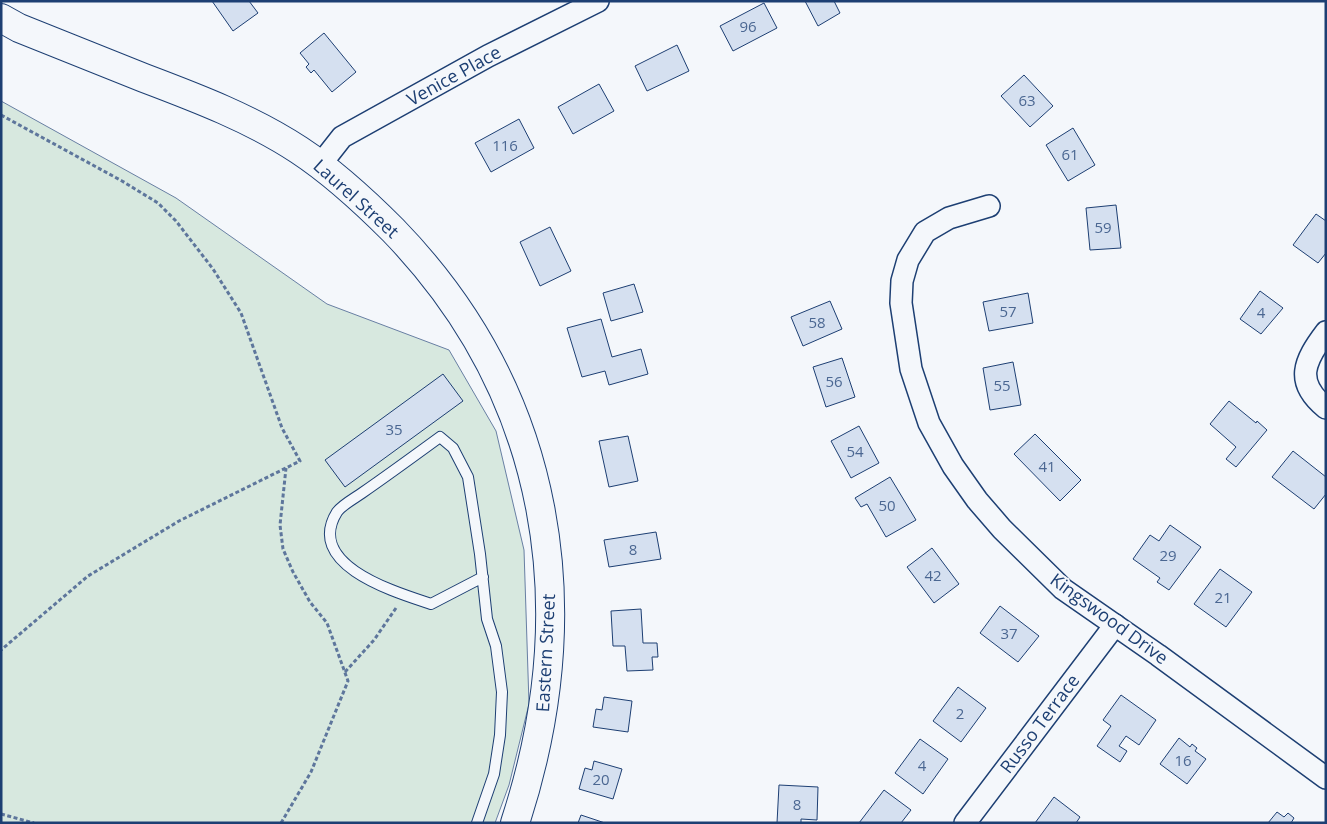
<svg xmlns="http://www.w3.org/2000/svg" width="1327" height="824" font-family="'Open Sans',sans-serif">
<style>
.green{fill:#d7e8df;stroke:#687fa3}
.building{fill:#d5e0f0;stroke:#1d3f73}
.lines{fill:none;stroke-linecap:round;stroke-linejoin:round}
.lane-casing{stroke:#1d3f73;stroke-width:12}
.street-casing{stroke:#1d3f73;stroke-width:24}
.secondary-casing{stroke:#1d3f73;stroke-width:30}
.path{stroke:#5e769c;stroke-width:3;stroke-dasharray:4 2.5;stroke-linecap:butt}
.lane{stroke:#f4f7fb;stroke-width:10}
.street{stroke:#f4f7fb;stroke-width:21}
.secondary{stroke:#f4f7fb;stroke-width:28}
.labels{text-anchor:middle;stroke-width:4;stroke-linejoin:round;paint-order:stroke}
.number-label{font-size:15px;fill:#4b6792}
.street-label{font-size:18px;fill:#1d3f73;stroke:#f4f7fb}
</style>
<rect width="100%" height="100%" fill="#f4f7fb"/>
<polygon class="green" points="1,101 176,198 327,304 449,350 496,431 524,550 529,704 509,785 495,823 1,823"/>
<g class="building">
<polygon points="212,1 249,1 258,13 233,31"/>
<polygon points="805,1 834,1 840,13 818,26"/>
<polygon points="764,3 777,28 733,51 720,26"/>
<polygon points="324,33 356,72 332,92 314,70 311,73 306,67 309,64 300,53"/>
<polygon points="677,45 689,71 647,91 635,66"/>
<polygon points="1024,75 1053,106 1030,127 1001,96"/>
<polygon points="599,84 614,111 573,134 558,107"/>
<polygon points="519,119 534,148 491,172 475,143"/>
<polygon points="1073,128 1095,165 1068,181 1046,145"/>
<polygon points="1116,205 1121,248 1090,250 1086,208"/>
<polygon points="1316,214 1326,221 1326,253 1318,263 1293,245"/>
<polygon points="550,227 571,271 540,286 520,242"/>
<polygon points="634,284 643,312 611,321 603,293"/>
<polygon points="1260,291 1283,308 1261,334 1240,319"/>
<polygon points="1028,293 1033,323 989,331 983,302"/>
<polygon points="830,301 842,329 803,346 791,317"/>
<polygon points="601,319 612,357 641,349 648,374 609,385 605,371 582,377 567,328"/>
<polygon points="842,358 855,397 826,407 813,367"/>
<polygon points="1013,362 1021,405 990,410 983,368"/>
<polygon points="443,374 463,401 345,487 325,460"/>
<polygon points="1229,401 1256,423 1257,421 1267,430 1236,467 1226,459 1236,447 1210,424"/>
<polygon points="859,426 879,463 851,478 831,441"/>
<polygon points="1035,434 1081,480 1060,501 1014,454"/>
<polygon points="628,436 638,481 609,487 599,441"/>
<polygon points="1293,451 1326,477 1326,494 1314,509 1272,477"/>
<polygon points="890,477 916,520 886,537 867,504 861,507 855,498"/>
<polygon points="1170,525 1201,547 1169,590 1157,582 1160,578 1133,559 1150,535 1159,541"/>
<polygon points="656,532 661,559 609,567 604,540"/>
<polygon points="932,548 959,584 934,603 907,567"/>
<polygon points="1220,569 1252,592 1226,627 1194,604"/>
<polygon points="1000,606 1039,636 1018,662 980,633"/>
<polygon points="641,609 643,643 657,643 658,657 652,657 653,670 627,671 625,646 613,646 611,611"/>
<polygon points="958,687 986,708 961,742 933,721"/>
<polygon points="1121,695 1156,720 1139,745 1126,736 1119,746 1127,751 1120,762 1097,746 1111,726 1103,720"/>
<polygon points="604,697 632,701 628,732 593,727 596,709 602,710"/>
<polygon points="1179,738 1190,747 1192,744 1197,748 1195,751 1206,759 1187,784 1160,764"/>
<polygon points="920,739 948,759 923,794 895,773"/>
<polygon points="594,761 622,769 613,799 579,789 585,768 592,770"/>
<polygon points="779,785 818,787 817,820 801,819 801,823 777,823"/>
<polygon points="884,790 911,810 901,823 859,823"/>
<polygon points="1054,797 1080,817 1076,823 1035,823"/>
<polygon points="1277,812 1284,817 1288,813 1294,818 1291,823 1268,823"/>
<polygon points="581,815 605,823 578,823"/>
</g>
<g class="lines">
<g class="lane-casing">
<path id="lane" d="M477 823 494 774 500 735 502 692 496 646 487 619 480 554 468 477 453 448 440 437C414 456 388 475 362 493 355 498 342 505 337 512 304 565 395 592 431 604L483 577"/>
</g>
<g class="street-casing">
<g id="street">
<polyline points="320,165 342,137 488,56 598,1"/>
<polyline points="989,206 949,218 925,232 908,260 902,281 901,303 911,369 929,423 953,466 977,500 1002,529 1063,589 1158,655 1326,778"/>
<path d="M1326 332C1304 361 1294 382 1326 408"/>
<polyline points="965,823 1115,625"/>
</g>
</g>
<g class="secondary-casing">
<path id="secondary" d="M1 18 19 28C61 45 102 61 144 78 197 98 252 119 299 150 334 173 364 201 393 230 553 395 585 609 515 823"/>
</g>
<g class="path">
<polyline points="1,115 122,181 158,203 176,221 213,269 241,313 282,428 300,461 179,521 88,576 1,650"/>
<polyline points="345,672 374,640 396,608"/>
<polyline points="1,814 34,823"/>
<polyline points="281,823 311,772 348,681 327,623 310,602 293,572 283,549 280,525 286,468"/>
</g>
<use href="#lane" class="lane"/>
<use href="#street" class="street"/>
<use href="#secondary" class="secondary"/>
</g>
<g class="labels">
<g class="number-label">
<text x="748" y="32">96</text>
<text x="1027" y="106">63</text>
<text x="505" y="151">116</text>
<text x="1070" y="160">61</text>
<text x="1103" y="233">59</text>
<text x="1008" y="317">57</text>
<text x="1261" y="318">4</text>
<text x="817" y="328">58</text>
<text x="834" y="387">56</text>
<text x="1002" y="391">55</text>
<text x="394" y="435">35</text>
<text x="855" y="457">54</text>
<text x="1047" y="472">41</text>
<text x="887" y="511">50</text>
<text x="633" y="555">8</text>
<text x="1168" y="561">29</text>
<text x="933" y="581">42</text>
<text x="1223" y="603">21</text>
<text x="1009" y="639">37</text>
<text x="960" y="719">2</text>
<text x="1183" y="766">16</text>
<text x="922" y="771">4</text>
<text x="601" y="785">20</text>
<text x="797" y="810">8</text>
</g>
<g class="street-label">
<text transform="translate(454 76) rotate(-29)" y="6">Venice Place</text>
<text transform="translate(356 199) rotate(42)" y="6">Laurel Street</text>
<text transform="translate(1109 619) rotate(36)" y="6">Kingswood Drive</text>
<text transform="translate(546 653) rotate(-87)" y="6">Eastern Street</text>
<text transform="translate(1040 724) rotate(-53)" y="6">Russo Terrace</text>
</g>
</g>
<rect width="1327" height="824" fill="none" stroke="#1d3f73" stroke-width="5"/>
</svg>
